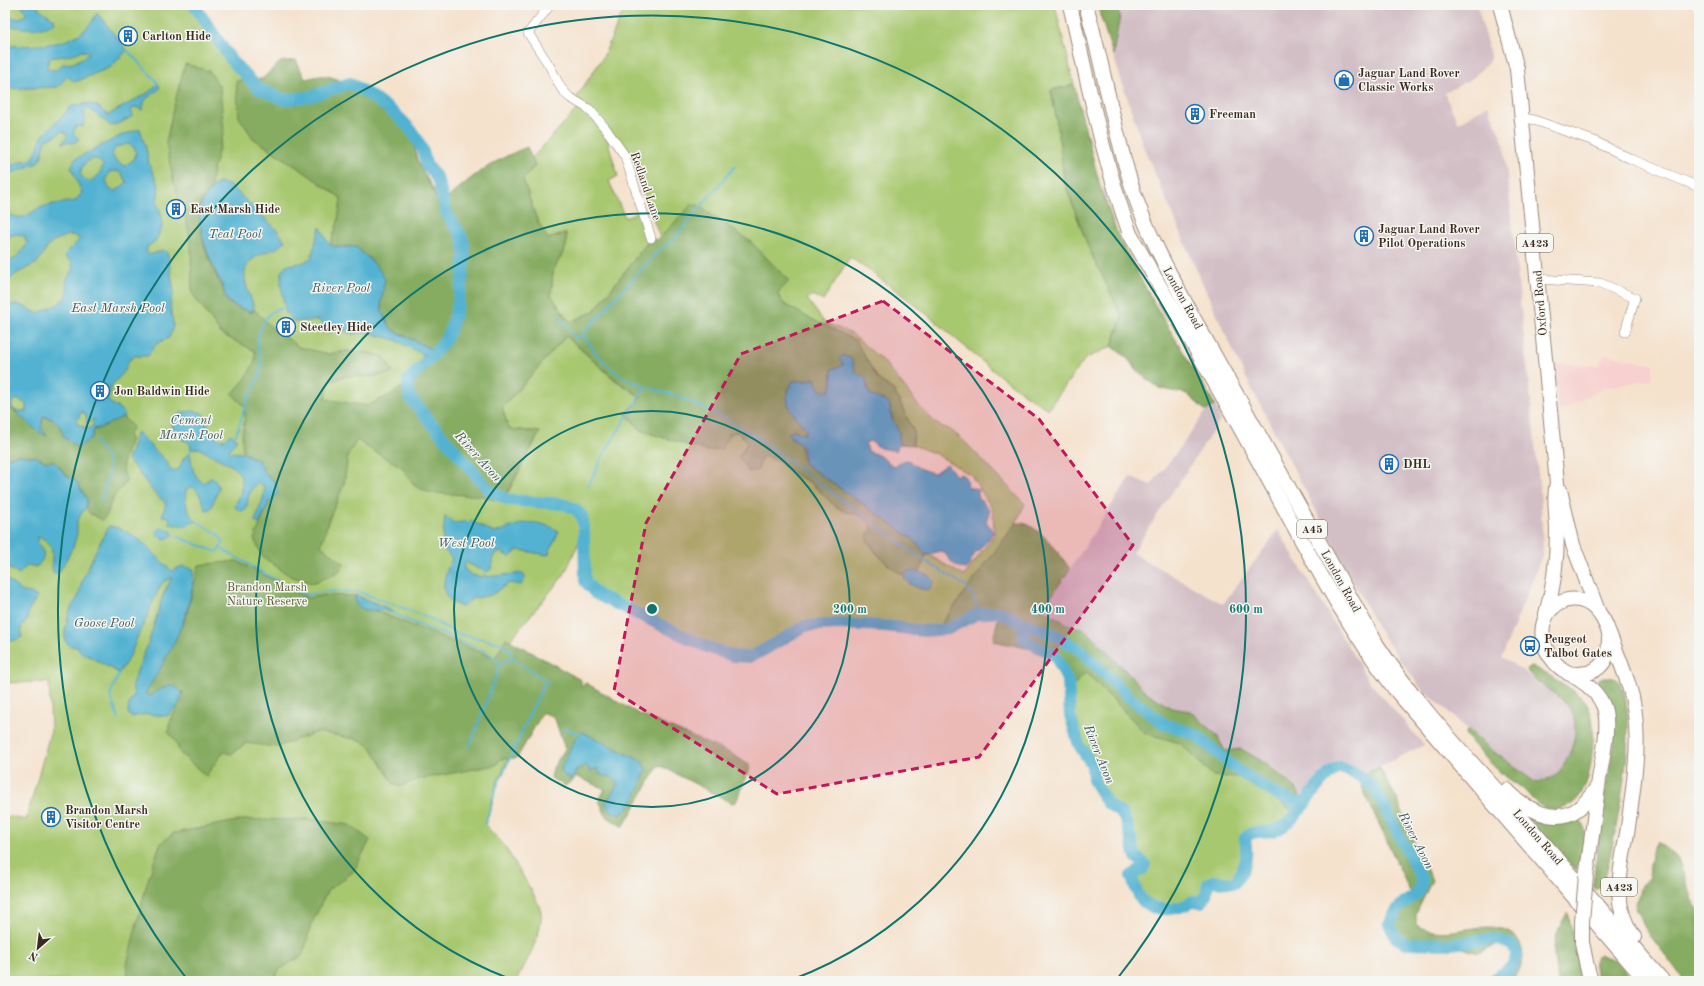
<svg xmlns="http://www.w3.org/2000/svg" width="1704" height="986" font-family="'Old Standard TT',serif">
<style>
.built{fill:#f7d0cf}
.industrial{fill:#d2bec5}
.green{fill:#a8c870;stroke:#727947}
.forest{fill:#86ac62;stroke:#606b40}
.water{fill:#53b2d1;stroke:#476e78;fill-rule:evenodd}
.lines{fill:none;stroke-linecap:round;stroke-linejoin:round}
.stream{stroke:#53b2d1;stroke-width:2}
.river{stroke:#53b2d1;stroke-width:12}
.minor-casing{stroke:#988676;stroke-width:10}
.highway-casing{stroke:#988676;stroke-width:16}
.minor{stroke:#fff;stroke-width:9}
.highway{stroke:#fff;stroke-width:14}
.highway-bridge-casing{stroke:#988676;stroke-width:16;stroke-linecap:butt}
.highway-bridge{stroke:#fff;stroke-width:14}
.marked{fill:#c2185b;fill-opacity:0.2;stroke:#c2185b;stroke-width:3;stroke-dasharray:8 5;stroke-linejoin:round}
.ring{fill:none;stroke:#0f766e;stroke-width:2}
.labels{text-anchor:middle;stroke-width:3;stroke-linejoin:round;paint-order:stroke}
.shield{fill:#f6f6f2;stroke:#73675e;stroke-width:1}
.shield-label{font-size:11px;font-weight:bold;fill:#3b2a1e}
.poi-label{font-size:12px;font-weight:bold;fill:#3b2a1e;stroke:#f6f6f2;text-anchor:start}
.street-label{font-size:12px;fill:#3b2a1e;stroke:#f6f6f2}
.park-label{font-size:12px;fill:#5c5937;stroke:#f6f6f2}
.water-label{font-size:13px;font-style:italic;fill:#435a5d;stroke:#f6f6f2}
.centre{fill:#0f766e;stroke:#f6f6f2;stroke-width:2}
.ring-label{font-size:12px;text-anchor:middle;font-weight:bold;fill:#0f766e;stroke:#f6f6f2;stroke-width:3;stroke-linejoin:round;paint-order:stroke}
</style>
<rect width="100%" height="100%" fill="#f6f6f2"/>
<filter id="ink" filterUnits="userSpaceOnUse"><feTurbulence type="fractalNoise" baseFrequency=".025" numOctaves="2"/><feDisplacementMap in="SourceGraphic" scale="8" xChannelSelector="R" yChannelSelector="G"/><feConvolveMatrix kernelMatrix="1 2 1 2 8 2 1 2 1" color-interpolation-filters="sRGB"/></filter>
<filter id="wash" filterUnits="userSpaceOnUse"><feTurbulence type="fractalNoise" baseFrequency=".012" numOctaves="4" result="noise"/><feDisplacementMap in="SourceGraphic" scale="16" xChannelSelector="R" yChannelSelector="G"/><feGaussianBlur stdDeviation="0.9" result="paint"/><feColorMatrix in="noise" values="0 0 0 0 0 0 0 0 0 0 0 0 0 0 0 0 0 1.4 0 .05"/><feComposite in="paint" operator="in"/></filter>
<g filter="url(#wash)">
<rect width="100%" height="100%" fill="#f5e2cd"/>
<polygon class="built" points="1605,354 1654,365 1651,379 1603,388 1559,412 1554,363 1599,366"/>
<g class="industrial">
<polygon points="1115,5 1477,5 1491,59 1473,78 1444,93 1458,123 1488,105 1504,144 1541,502 1543,553 1502,657 1529,675 1552,692 1570,710 1575,724 1574,745 1565,764 1553,778 1536,783 1489,748 1420,687 1378,629 1242,370 1198,273 1144,148 1113,55 1120,15"/>
<polygon points="1215,405 1221,419 1132,553 1223,604 1278,530 1368,680 1424,745 1360,776 1339,767 1332,771 1304,805 1296,788 1241,749 1225,751 1216,734 1190,711 1171,708 1145,691 1097,641 1084,629 1069,625 1041,609 1070,569 1130,477 1151,485 1178,451 1206,411"/>
</g>
<g class="green">
<path d="M5 5H194L230 58 248 93 422 170 463 239 440 330 408 379 409 397 489 490 508 500 507 494 540 432 509 429 502 408 566 336 615 380 641 397 625 413 642 431 707 451 721 449 725 440 731 432H738L748 441 739 456 748 472 761 456H772L791 472 811 483 836 507 846 512 855 513 867 520 872 529 868 533 867 540 876 553 901 574 904 575 919 571 926 555H929L964 576 994 535 993 510 971 475 936 454 913 445 914 432 894 390 878 379 855 340 807 317 784 304 777 293 751 242 697 205H691L660 238 647 202 627 154 576 98 603 57 626 5H1055L1074 85 1051 90 1059 134 1064 181 1089 249 1122 316 1112 346 1085 359 1048 409C1006 384 970 351 933 319 906 297 878 277 850 257L823 301 813 295 807 299 824 322 852 334 885 363 919 406 937 424 952 431 963 440 1025 504 1016 523 942 623 948 629 925 631 885 626 838 624 805 626 762 651 749 657 733 656 707 647 596 594 585 581 584 531 564 575 496 657 536 700 496 785 493 802 485 824C490 832 498 837 503 844 510 855 540 902 541 912 543 933 526 963 516 981H5V816L26 820 51 730 49 682 5 683Z"/>
<polygon points="576,110 582,110 604,131 603,137 607,139 618,176 609,181 625,218 637,212 654,240 648,242 594,311 571,322 566,317 551,295 553,271 566,247 566,233 548,239 537,220 523,180 535,165 532,158"/>
<path d="M1053 634 1129 697 1304 805C1295 814 1285 828 1272 832 1262 835 1254 828 1245 838 1248 857 1246 867 1234 883L1213 881 1208 883 1206 895 1201 902C1192 901 1192 904 1184 906 1171 910 1154 912 1143 901 1137 895 1134 883 1131 876L1143 869 1145 864 1136 857 1127 824 1122 814 1107 803 1093 780 1092 765 1079 745 1070 715 1068 682 1055 655 1024 640Z"/>
</g>
<g class="forest">
<polygon points="1097,5 1115,5 1120,15 1113,55"/>
<path d="M296 60 305 79C311 78 319 75 326 76 349 78 397 119 411 138 416 145 415 156 419 164 425 178 434 191 440 205 469 178 490 162 527 147L535 165 523 180 537 220 548 239 566 233V247L553 271 551 295 566 317 571 322 594 311 648 242 660 238 691 205H697L751 242 789 281 777 294 784 304 807 317 855 340 878 379 894 391 914 432 912 445 899 444V432L893 423 890 405 885 400 877 399 870 395 866 379 856 373 851 358 842 356 839 359 844 365 832 369V383L830 391 825 392 819 390 814 378 807 381H793L788 389 787 397 806 429 805 434 790 437C807 447 798 450 805 464L913 539 926 555 920 572 908 571 904 575C888 568 877 554 867 540L868 533 872 529C861 508 853 518 837 507 828 501 821 491 812 484 806 479 797 477 791 472 779 463 777 457 762 457L758 470 749 472 739 457 748 442 738 432 730 433 722 449 708 451 642 431 626 413 641 397 616 380 566 336 502 408 509 429 540 432 502 502 482 496 431 493 415 486 402 467 370 449 357 440 348 455 344 484 328 522 321 546 345 564 336 574 312 583 290 576 263 557 254 539 269 502 277 495 274 480 266 475 258 460 243 453 242 435 245 416 244 406 232 394 246 378 255 361V351L221 334 192 293 191 246 188 228 173 180 166 143 173 109 185 64 209 71 220 87 224 131 213 170 211 187 200 205 199 213 204 245 213 269 223 289 226 299 230 304 252 313 254 309 270 326 299 347 328 354 355 350 384 356 393 373 370 377 345 376 330 382 325 399 367 406 392 394 427 370 435 351 391 329 382 311 376 265 356 247H336L330 245 338 221 341 198 307 174 253 138 239 117 236 81 262 79 280 62Z"/>
<polygon points="1074,85 1100,186 1120,241 1158,310 1215,405 1206,411 1187,394 1159,388 1140,374 1127,358 1112,346 1122,316 1089,249 1064,181 1059,134 1051,90"/>
<path d="M5 402 11 409 46 435 41 428 43 416C54 419 62 424 63 436L98 429 111 421 123 417 133 427 128 435 131 440C125 454 118 466 127 480 122 490 116 491 112 500 109 507 108 517 102 520L89 513 86 507 87 499 75 480 66 475 60 467 46 462 37 457 17 455 5 459Z"/>
<path d="M1016 523C1020 523 1025 523 1029 525 1046 535 1059 553 1070 569L1042 609 1069 625 1084 629 1097 641 1145 691 1171 708 1190 711 1216 734 1225 751 1241 749 1262 761 1296 788 1304 805 1297 813 1238 777 1213 776 1180 743 1145 733 1086 672 1070 689 1055 655 1050 653 993 641 999 613 977 614 948 629 942 623Z"/>
<path d="M237 561 308 598 324 595 357 596 376 611 495 658 506 638 581 680V686L586 683 639 714 732 754 751 766 736 802 732 803 659 765 623 827 606 816 599 800 605 789 577 777 565 786 551 778 553 768 565 749 555 719 543 712 517 758 500 759 496 765 415 780 400 787 393 783 371 747 360 740 317 732 277 747 246 743 231 754 223 752 206 776 180 753 175 740 168 732C170 717 179 707 183 693L178 688 157 691 151 696 144 694 164 661 186 617 199 565Z"/>
<path d="M1533 667C1547 674 1577 690 1586 703 1595 718 1594 736 1592 753 1590 778 1582 812 1551 809 1537 808 1531 796 1522 788 1516 783 1508 779 1502 774 1489 762 1476 748 1465 734L1468 729 1489 748 1536 783C1555 778 1560 774 1569 755 1575 742 1578 724 1571 711 1566 702 1554 693 1546 688 1539 682 1531 677 1526 669Z"/>
<path d="M1604 677C1609 677 1614 677 1618 681 1644 714 1612 847 1603 888L1595 889 1593 885 1603 803 1614 746 1612 718 1597 687 1599 679Z"/>
<path d="M1379 767 1397 799 1420 857 1432 880 1416 914V925C1445 943 1482 917 1510 932 1513 933 1516 938 1518 941 1528 956 1521 968 1513 981H1482C1491 974 1502 973 1512 967L1517 954 1512 945 1503 941 1479 953 1449 944 1406 943 1396 938 1389 924 1397 909 1413 898 1363 789 1360 776Z"/>
<path d="M1525 815 1580 819C1589 832 1582 856 1576 870Z"/>
<polygon points="308,819 349,825 370,840 353,872 328,890 311,925 303,955 279,970 274,981 128,981 127,964 146,886 160,844 174,833 242,820"/>
<polygon points="1657,842 1678,858 1699,917 1699,981 1685,981 1646,930 1635,908 1641,885 1649,878 1651,854"/>
<path d="M1568 912 1582 981H1558C1552 951 1551 939 1568 912Z"/>
<path d="M1600 954 1617 962 1633 981H1599C1595 971 1589 962 1600 954Z"/>
</g>
<g class="water">
<path d="M20 5H34L54 19 55 23C40 32 21 28 5 25V15L18 19 26 15 25 10Z"/>
<path d="M97 13 127 50 111 67 75 82 67 76 58 87 5 89V46C39 45 80 49 97 13ZM82 51 89 52 88 55 73 63 63 64 56 70 47 69 48 62 50 58 69 55Z"/>
<path d="M158 83 160 88 145 100 142 110 136 107 131 110 133 116 120 123 111 126 91 110 86 109 84 112 85 117 83 127 76 126 73 133 79 139 73 143 70 142 62 143 68 135 63 131C57 134 52 138 46 140L41 158 37 163 5 176V168C17 164 17 161 31 160 38 154 37 145 42 137 48 129 55 123 62 117 66 113 68 108 73 105L80 106 88 103 97 106 108 115 149 92Z"/>
<path d="M140 129 146 148 149 164 159 186 157 203 161 213 162 227 156 241 148 246 146 251 149 255 164 250 168 254 174 293C168 303 171 312 173 322 174 327 171 333 169 338 158 342 154 345 148 356H135L128 361 125 371 112 385 108 401C114 406 121 408 124 414L123 417C114 420 103 429 94 429L92 437 78 448 63 436C62 424 54 418 43 416L41 428 47 436 37 431 5 402V305L19 304 37 313 57 305 66 297 68 290 66 282 73 267 71 261 66 258 65 254 79 240 77 236 68 235 56 240 48 246 37 263 16 274 5 285V263C16 259 22 253 27 243L24 236C17 233 9 234 5 242V212C30 225 26 210 46 206 55 203 65 203 75 201L82 193 71 167 75 159 120 136ZM128 144 134 147 136 153 134 159 125 166 116 161 112 154 116 147ZM92 159 98 160 103 165C100 174 97 178 89 182L80 175C82 166 84 162 92 159ZM116 171 121 173 127 182 116 191 109 189 106 180 109 172ZM99 384 109 386 104 401 94 398ZM17 399 26 404V411H16L12 407V403ZM82 411 86 416 87 424 95 419 92 426 88 429 77 424V420Z"/>
<path d="M220 182 231 186 277 230 285 241C275 251 275 248 264 253 234 265 246 284 254 307L252 312C244 309 231 306 227 300 224 295 224 287 221 282 212 267 194 222 201 205 205 196 211 187 220 182Z"/>
<path d="M320 227C323 231 324 234 326 239 332 251 345 246 356 247L376 265 385 279 381 303 382 311 391 329 435 351 430 358 395 340 367 332 352 334 337 327 329 333 319 320 294 322 286 313 281 286V272L286 265 302 263 311 258Z"/>
<path d="M842 356 851 358 856 373C871 378 864 383 870 395L889 403 892 419 899 432V444L896 451 880 448 870 441 865 443 869 452C879 454 886 460 894 467L897 466 899 462C912 457 909 463 919 468 923 470 929 472 934 473L947 464 956 476 960 474 964 476 968 482 967 485 970 488H974L978 490V500L982 501 990 511 986 521 993 532 989 539 974 555 967 569C955 569 950 560 943 551 936 551 933 554 926 555L913 539 805 464C802 456 804 453 802 447 799 440 791 439 788 433L794 430 802 434H805L806 429C793 414 779 401 793 381H807L814 378 819 389 825 392 830 391 832 383V369L844 365 839 359Z"/>
<path d="M191 411 201 412 206 418 209 433 221 440 225 439 230 434 237 439 229 450 230 452 243 453 258 460 266 475 276 483 278 491 277 495 269 502 259 524 255 521C258 510 266 496 264 486L257 483C249 489 248 500 246 510L239 511 236 508 235 505 242 492V482L240 474 232 466 198 448 191 450 190 443C176 438 167 432 176 416L184 412Z"/>
<path d="M137 432 167 462 170 469 173 471 179 469 184 458 190 453C193 467 191 473 203 483L211 478 215 479 219 488 211 508 208 510 205 509C202 500 200 491 191 486L186 490C184 502 188 514 196 521L187 526 169 524 170 517 162 516 166 503 154 493 136 469 127 460Z"/>
<path d="M17 455 38 457 46 462 54 461 66 475 75 480 87 499 86 507 77 521V534L73 547 60 571 54 574C47 562 61 543 38 537V543C46 555 45 556 37 567L28 565 19 574 5 566V505L6 500 5 498V459Z"/>
<path d="M445 516 454 523 472 521 494 533C522 524 531 516 559 531L548 555 518 550 510 557 500 552 493 556 491 569 486 572 465 562 464 569 472 575 482 577 485 574 486 577 523 573 525 578 521 585 509 583 491 595 472 599 462 607C436 598 443 578 452 559L442 547Z"/>
<path d="M109 526C138 530 152 554 172 571L182 566 194 569C192 617 169 654 145 694L151 696 157 691 170 685 178 688 183 694 178 706 167 716 147 714 131 717 128 713 129 704 134 695 132 684 149 641 163 595 172 577 162 583 154 599 147 617 139 633 130 656 119 673 89 656 82 654 78 647 70 646 65 641V630L69 613 73 604 78 598 82 581 95 552Z"/>
<polygon points="162,527 172,532 173,535 166,539 158,536 156,532"/>
<path d="M908 571C919 571 927 573 935 581L930 590C921 590 908 586 904 577Z"/>
<polygon points="5,578 23,592 31,593 37,597 29,610 27,620 21,627 22,637 13,641 7,640 5,650"/>
<path d="M355 595 392 610 391 613C382 608 375 611 366 610 360 609 359 606 355 603Z"/>
<path d="M582 732 641 761 646 769C642 783 633 807 620 815L612 812 605 803C610 798 613 790 618 784 615 776 608 776 600 775L598 768 589 772V768L586 765 576 770 574 777 570 779 562 773 561 768 575 739Z"/>
</g>
<g class="lines">
<g class="stream">
<polyline points="127,50 158,83"/>
<polyline points="559,316 576,339 583,334 596,354 620,376 640,385 677,396 717,414 754,435 920,558 966,586 975,600 977,614"/>
<polyline points="583,334 659,250 672,241 735,166"/>
<path d="M235 436C241 425 242 413 247 401 250 392 257 383 260 374 263 363 260 357 258 347 256 336 263 318 273 311 276 309 282 309 285 308"/>
<polyline points="95,440 107,458 110,467 108,477 104,487 102,502"/>
<polyline points="190,453 191,450"/>
<polyline points="588,486 603,456 645,387"/>
<path d="M196 521 218 534 223 542 220 548 283 584 307 595 325 591 359 592 425 616 458 634 501 643 509 649 513 658 547 682 542 688 503 773C494 788 491 807 485 824"/>
<polyline points="173,535 217,552 220,548"/>
<polyline points="391,612 402,618 485,651 495,658 500,665"/>
<polyline points="118,718 110,695 119,673"/>
<polyline points="563,728 580,734"/>
<polyline points="470,746 500,665 513,658"/>
</g>
<g class="river">
<path d="M194 5 232 61 259 89 285 100 312 96 350 83C380 101 422 126 426 165 442 178 440 193 446 211 449 221 460 229 463 240 469 260 456 322 445 340 435 355 420 368 408 380L409 397 489 490 508 500 563 504 575 509 582 516 584 530 585 581 596 594 707 647 733 656 749 657 762 651 805 626 838 624 885 626 925 631 948 629 977 614 999 612 1023 623 1053 634 1080 650 1129 697 1164 724 1195 734 1237 770 1279 796 1304 805"/>
<path d="M1023 623 1024 640 1055 655 1068 682 1070 715 1079 745 1092 765 1093 780 1107 803 1122 814 1127 824 1136 857 1145 864 1143 869 1131 876C1134 883 1137 896 1143 901 1157 914 1179 910 1193 901L1201 902 1206 895 1208 883 1213 881 1234 883C1247 867 1248 857 1245 838 1256 826 1268 837 1282 827 1304 812 1317 779 1339 767L1360 776 1375 789 1422 880C1419 902 1406 896 1397 910 1394 914 1392 920 1389 924L1396 938 1406 943 1449 944 1497 939 1512 945 1517 954 1512 967 1490 981"/>
</g>
</g>
</g>
<g filter="url(#ink)">
<g class="lines">
<g class="minor-casing">
<g id="minor">
<polyline points="550,5 528,33 549,65 561,88 569,97 589,109 606,129 625,156 651,238"/>
<polyline points="1522,119 1531,119 1594,141 1631,159 1699,187"/>
<polyline points="1539,279 1600,283 1635,298 1625,332"/>
</g>
</g>
<g class="highway-casing">
<g id="highway">
<path d="M1070 5C1088 82 1103 160 1130 234 1172 308 1215 381 1255 455 1299 534 1339 616 1394 688L1646 981"/>
<path d="M1086 5C1104 68 1114 134 1135 196 1150 239 1172 278 1193 317L1377 645C1420 710 1475 765 1526 823 1573 875 1617 929 1663 981"/>
<path d="M1500 5 1517 69 1557 483C1553 499 1557 515 1557 532 1557 560 1554 587 1546 614"/>
<polyline points="1560,490 1573,545 1598,611"/>
<path d="M1568 673C1595 678 1610 664 1609 638"/>
<path d="M1507 790C1524 808 1555 827 1579 808 1587 802 1592 794 1598 786"/>
<path d="M1586 876C1591 847 1594 817 1598 787 1600 766 1612 725 1603 705 1595 687 1578 679 1562 669 1556 665 1551 658 1547 651 1527 608 1578 580 1601 616 1606 623 1608 631 1611 638 1617 653 1623 668 1628 683 1644 729 1634 781 1628 827 1622 865 1609 903 1634 937"/>
<polyline points="1582,942 1587,967 1591,981"/>
</g>
</g>
<use href="#minor" class="minor"/>
<use href="#highway" class="highway"/>
<g class="highway-bridge-casing">
<polyline id="highway-bridge" points="1582,942 1582,921 1586,876"/>
</g>
<use href="#highway-bridge" class="highway-bridge"/>
</g>
</g>
<path class="marked" d="M883 301 1039 419 1133 545 979 757 777 794 614 691 646 523 741 354Z"/>
<g class="ring">
<circle cx="652" cy="609" r="198"/>
<path d="M513 980A396 396 0 1 1 791 980"/>
<path d="M187 979A594 594 0 1 1 1117 979"/>
</g>
<defs>
<g id="building-ring" transform="scale(1)"><circle r="9.5" fill="#f6f6f2" stroke="#1f6fb2" stroke-width="1.5"/><path d="M-4-6H4V6H1V3H-1V6H-4ZM-2.5-4.3h1.7v1.8h-1.7ZM.8-4.3h1.7v1.8H.8ZM-2.5-1h1.7V.8h-1.7ZM.8-1h1.7V.8H.8Z" fill="#1f6fb2"/></g>
<g id="shop-ring" transform="scale(1)"><circle r="9.5" fill="#f6f6f2" stroke="#1f6fb2" stroke-width="1.5"/><path d="M-5-2.5h2.3a2.7 3.5 0 0 1 5.4 0H5L5.5 6h-11ZM-1.5-2.5h3a1.5 2.3 0 0 0-3 0Z" fill="#1f6fb2"/></g>
<g id="bus-ring" transform="scale(1)"><circle r="9.5" fill="#f6f6f2" stroke="#1f6fb2" stroke-width="1.5"/><path d="M-5-6H5V4H4V6H2V4H-2V6H-4V4H-5ZM-3.5-4V0h7V-4ZM-3.5 1.2v1.5H-2V1.2ZM2 1.2v1.5H3.5V1.2Z" fill="#1f6fb2"/></g>
</defs>
<g fill-rule="evenodd">
<use href="#building-ring" x="128" y="36"/>
<use href="#shop-ring" x="1344" y="80"/>
<use href="#building-ring" x="1195" y="114"/>
<use href="#building-ring" x="176" y="209"/>
<use href="#building-ring" x="1364" y="236"/>
<use href="#building-ring" x="286" y="327"/>
<use href="#building-ring" x="100" y="391"/>
<use href="#building-ring" x="1389" y="464"/>
<use href="#bus-ring" x="1530" y="646"/>
<use href="#building-ring" x="51" y="817"/>
</g>
<g class="labels">
<g class="shield">
<rect x="1517" y="234" width="36" height="18" rx="3"/>
<rect x="1297" y="520" width="30" height="18" rx="3"/>
<rect x="1601" y="878" width="36" height="18" rx="3"/>
</g>
<g class="shield-label">
<text x="1535" y="247">A423</text>
<text x="1312" y="533">A45</text>
<text x="1619" y="891">A423</text>
</g>
<g class="poi-label">
<text x="142" y="40">Carlton Hide</text>
<text x="1358" y="77">Jaguar Land Rover<tspan x="1358" dy="14">Classic Works</tspan></text>
<text x="1209" y="118">Freeman</text>
<text x="190" y="213">East Marsh Hide</text>
<text x="1378" y="233">Jaguar Land Rover<tspan x="1378" dy="14">Pilot Operations</tspan></text>
<text x="300" y="331">Steetley Hide</text>
<text x="114" y="395">Jon Baldwin Hide</text>
<text x="1403" y="468">DHL</text>
<text x="1544" y="643">Peugeot<tspan x="1544" dy="14">Talbot Gates</tspan></text>
<text x="65" y="814">Brandon Marsh<tspan x="65" dy="14">Visitor Centre</tspan></text>
</g>
<g class="street-label">
<text transform="translate(646 186) rotate(71)" y="4">Redland Lane</text>
<text transform="translate(1183 298) rotate(61)" y="4">London Road</text>
<text transform="translate(1540 303) rotate(-95)" y="4">Oxford Road</text>
<text transform="translate(1341 581) rotate(61)" y="4">London Road</text>
<text transform="translate(1538 837) rotate(49)" y="4">London Road</text>
</g>
<g class="park-label">
<text x="267" y="591">Brandon Marsh<tspan x="267" dy="14">Nature Reserve</tspan></text>
</g>
<g class="water-label">
<text x="235" y="238">Teal Pool</text>
<text x="341" y="292">River Pool</text>
<text x="118" y="312">East Marsh Pool</text>
<text x="191" y="424">Cement<tspan x="191" dy="15">Marsh Pool</tspan></text>
<text transform="translate(479 456) rotate(48)" y="5">River Avon</text>
<text x="466" y="547">West Pool</text>
<text x="104" y="627">Goose Pool</text>
<text transform="translate(1100 754) rotate(68)" y="5">River Avon</text>
<text transform="translate(1417 840) rotate(63)" y="5">River Avon</text>
</g>
</g>
<circle cx="652" cy="609" r="6" class="centre"/>
<g class="ring-label">
<text x="850" y="613">200 m</text>
<text x="1048" y="613">400 m</text>
<text x="1246" y="613">600 m</text>
</g>
<rect width="1704" height="986" fill="none" stroke="#f6f6f2" stroke-width="20"/>
<g transform="translate(38 948) rotate(208)" stroke="#f6f6f2" stroke-width="3" paint-order="stroke">
<path d="M0-3L7 15L0 10L-7 15Z" fill="#3b2a1e"/>
<text y="-6" font-size="11" font-weight="bold" text-anchor="middle" fill="#3b2a1e">N</text>
</g>
</svg>
